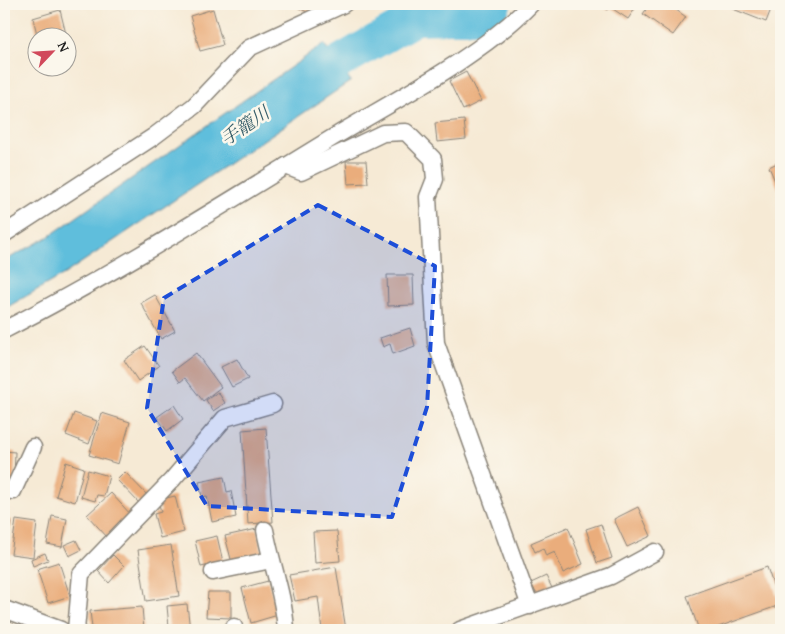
<svg xmlns="http://www.w3.org/2000/svg" width="785" height="634" font-family="'Gentium Book Plus','Noto Serif JP',serif">
<style>
.water{fill:#5ebedc;stroke:#3d6d7c}
.lines{fill:none;stroke-linecap:round;stroke-linejoin:round}
.river{stroke:#5ebedc;stroke-width:34}
.building{fill:#eaad7b}
.street-casing{stroke:#898378;stroke-width:19}
.street{stroke:#fff;stroke-width:16}
.marked{fill:#1d4ed8;fill-opacity:0.2;stroke:#1d4ed8;stroke-width:4;stroke-dasharray:10 6;stroke-linejoin:round}
.labels{text-anchor:middle;stroke-width:5;stroke-linejoin:round;paint-order:stroke}
.water-label{font-size:18px;font-style:italic;fill:#365d69;stroke:#fbf7ec}
</style>
<rect width="100%" height="100%" fill="#fbf7ec"/>
<filter id="ink" filterUnits="userSpaceOnUse"><feTurbulence type="fractalNoise" baseFrequency=".02" numOctaves="2"/><feDisplacementMap in="SourceGraphic" scale="10" xChannelSelector="R" yChannelSelector="G"/><feConvolveMatrix kernelMatrix="1 2 1 2 8 2 1 2 1" color-interpolation-filters="sRGB"/></filter>
<filter id="wash" filterUnits="userSpaceOnUse"><feTurbulence type="fractalNoise" baseFrequency=".0096" numOctaves="4" result="noise"/><feDisplacementMap in="SourceGraphic" scale="20" xChannelSelector="R" yChannelSelector="G"/><feGaussianBlur stdDeviation="1.12" result="paint"/><feColorMatrix in="noise" values="0 0 0 0 0 0 0 0 0 0 0 0 0 0 0 0 0 1.4 0 .05"/><feComposite in="paint" operator="in"/></filter>
<g filter="url(#wash)">
<rect width="100%" height="100%" fill="#f6ead5"/>
<polygon class="water" points="324,44 351,81 66,273 4,309 4,261 48,237"/>
<g class="lines">
<polyline class="river" points="300,89 334,65 416,18 484,16 494,4"/>
</g>
<g id="blocks">
<g class="building">
<polygon points="291,4 328,4 311,14"/>
<polygon points="602,4 638,4 628,19 610,7 608,10 601,5"/>
<polygon points="650,4 668,4 686,17 673,35 643,14"/>
<polygon points="735,4 773,4 766,22 733,9"/>
<polygon points="213,9 223,45 200,51 190,16"/>
<polygon points="60,10 67,38 38,38 33,18"/>
<polygon points="466,72 481,101 463,110 449,81"/>
<polygon points="464,120 466,139 437,142 435,123"/>
<polygon points="346,161 366,161 368,183 348,184"/>
<polygon points="781,161 781,195 769,167"/>
<polygon points="387,275 413,275 414,305 388,306"/>
<polygon points="155,295 175,331 161,339 141,303"/>
<polygon points="410,328 415,346 393,354 390,344 383,347 380,338"/>
<polygon points="145,346 159,366 138,381 124,360"/>
<polygon points="196,353 221,387 203,401 185,378 180,382 172,371"/>
<polygon points="237,359 248,379 232,387 221,367"/>
<polygon points="218,392 225,403 213,411 206,400"/>
<polygon points="174,405 183,419 167,431 157,417"/>
<polygon points="74,413 97,421 89,444 66,435"/>
<polygon points="102,413 130,422 118,464 89,455"/>
<polygon points="266,428 273,522 248,524 242,430"/>
<polygon points="4,451 15,452 14,481 4,481"/>
<polygon points="66,462 84,468 75,502 56,496"/>
<polygon points="88,470 109,476 104,496 97,495 95,501 81,497"/>
<polygon points="125,472 149,497 141,505 117,480"/>
<polygon points="224,477 227,492 231,491 236,517 212,522 207,496 202,497 199,482"/>
<polygon points="111,493 132,516 108,538 87,515"/>
<polygon points="175,496 184,532 160,538 154,514 161,512 158,500"/>
<polygon points="638,507 651,536 627,547 614,519"/>
<polygon points="52,516 67,519 62,547 47,544"/>
<polygon points="4,519 11,520 6,549 4,549"/>
<polygon points="16,520 37,523 33,557 11,554"/>
<polygon points="601,524 612,558 597,563 586,529"/>
<polygon points="568,527 583,564 563,573 555,552 546,556 543,548 535,552 531,543"/>
<polygon points="257,529 263,555 232,563 225,536"/>
<polygon points="337,531 340,561 315,563 313,532"/>
<polygon points="217,536 223,562 201,567 195,541"/>
<polygon points="76,540 81,550 69,556 64,545"/>
<polygon points="171,545 179,596 146,601 138,550"/>
<polygon points="45,553 48,560 33,566 31,559"/>
<polygon points="113,555 124,566 109,583 98,571"/>
<polygon points="59,562 70,596 48,603 37,569"/>
<polygon points="336,567 346,630 322,630 318,597 295,601 289,575"/>
<polygon points="767,567 780,605 710,630 699,630 687,596"/>
<polygon points="781,570 781,590 775,573"/>
<polygon points="546,576 553,590 538,597 531,583"/>
<polygon points="268,581 278,615 251,623 242,588"/>
<polygon points="208,592 231,592 231,618 206,617"/>
<polygon points="187,604 190,630 152,630 152,628 169,627 167,606"/>
<polygon points="142,607 144,630 127,630 126,625 92,628 90,611"/>
</g>
</g>
</g>
<g filter="url(#ink)">
<use href="#blocks" fill-opacity="0" stroke="#898378" stroke-width="1"/>
<g class="lines">
<g class="street-casing">
<g id="street">
<polyline points="286,166 301,172 383,133 406,132 433,159 435,179 428,197 436,343 530,606"/>
<polyline points="4,234 153,137 194,106 249,48 344,4"/>
<path d="M4 330C118 272 227 202 337 135 399 98 482 55 531 4"/>
<polyline points="4,490 13,491 33,447"/>
<path d="M265 530C271 563 284 596 286 630"/>
<polyline points="213,572 271,560"/>
<polyline points="4,609 61,630"/>
<polyline points="234,627 234,630"/>
<polyline points="76,630 81,574 172,480 225,418 273,404"/>
<polyline points="460,630 611,576 655,552"/>
</g>
</g>
<use href="#street" class="street"/>
</g>
</g>
<path class="marked" d="M318 205 435 266 427 407 392 517 207 506 147 408 164 298Z"/>
<g class="labels">
<g class="water-label">
<text transform="translate(245 126) rotate(-34)" y="6">手籠川</text>
</g>
</g>
<rect width="785" height="634" fill="none" stroke="#fbf7ec" stroke-width="20"/>
<g transform="translate(52 52) rotate(65)"><circle r="24" fill="#fbf7ec" stroke="#a29f99"/>
<path d="M0-4L9 19L0 12L-9 19Z" fill="#d1495b"/>
<text y="-8" font-size="14" font-weight="bold" text-anchor="middle" fill="#1c1c1c">N</text>
</g>
</svg>
